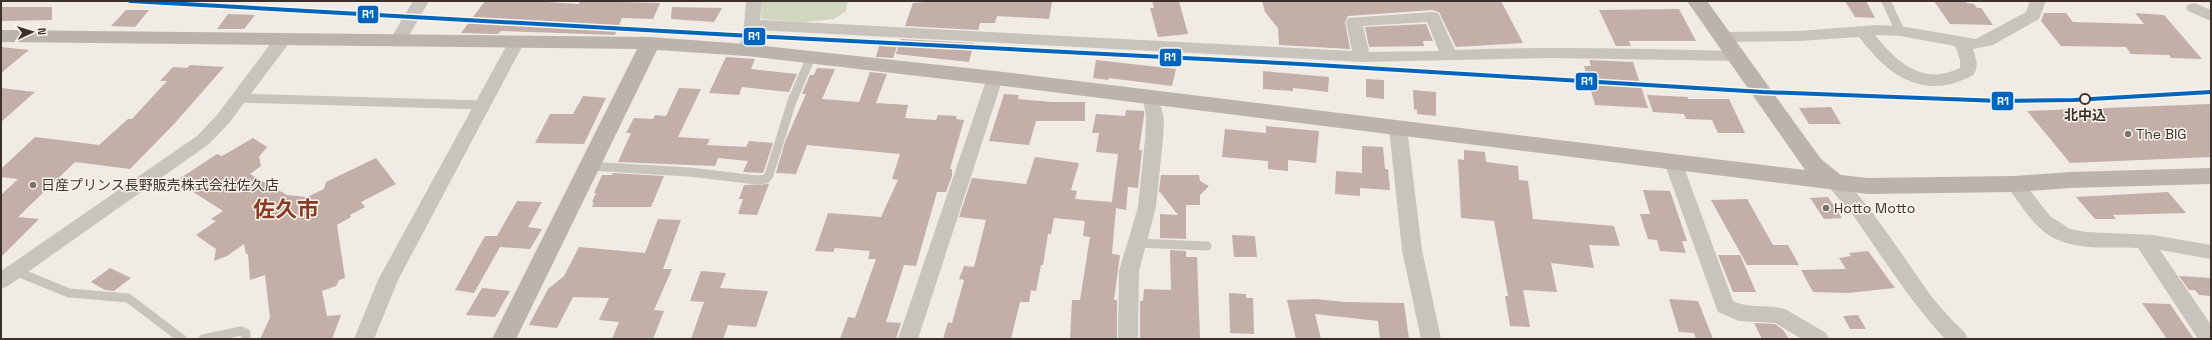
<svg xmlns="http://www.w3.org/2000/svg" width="2212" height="340" font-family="'Space Grotesk','Noto Sans JP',sans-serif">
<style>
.green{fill:#d1d6bf}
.building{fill:#c3afa7}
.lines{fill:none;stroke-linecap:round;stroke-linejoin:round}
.lane{stroke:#c9c3be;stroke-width:9}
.street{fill:#c9c3be;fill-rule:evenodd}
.secondary{fill:#bab3ae;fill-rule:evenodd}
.rail-1-casing{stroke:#fbf5ee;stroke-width:7}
.rail-1{stroke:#0065bd;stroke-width:4}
.stop-dot{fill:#fbf5ee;stroke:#3b302b;stroke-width:2}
.poi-dot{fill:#7a716c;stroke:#fbf5ee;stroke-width:1.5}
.labels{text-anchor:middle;stroke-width:3;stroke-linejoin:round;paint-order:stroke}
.stop-label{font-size:14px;font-weight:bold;fill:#3b302b;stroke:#fbf5ee}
.poi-label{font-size:14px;fill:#3b302b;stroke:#fbf5ee;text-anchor:start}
.town-label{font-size:22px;font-weight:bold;fill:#8c3b22;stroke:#fbf5ee}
.line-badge{stroke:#fbf5ee;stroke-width:1.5}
.badge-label{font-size:11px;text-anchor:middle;font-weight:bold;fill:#fff}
</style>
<rect width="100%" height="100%" fill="#f0ebe5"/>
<polygon class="green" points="762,1 848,1 846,11 834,19 804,22 761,19"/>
<g class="building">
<polygon points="485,1 530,1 579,4 580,1 660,3 653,19 622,18 615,35 501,31 498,34 461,33"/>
<polygon points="941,1 1023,1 1052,2 1049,19 997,16 995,23 980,23 978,30 905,26 913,3"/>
<polygon points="1152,1 1179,1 1188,34 1158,37 1150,8 1154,8"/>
<polygon points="1262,1 1501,1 1523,43 1456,47 1439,12 1432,10 1348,16 1345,22 1350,49 1279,45 1278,28 1265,12"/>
<polygon points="1845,1 1866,1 1875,18 1855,17"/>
<polygon points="1934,1 1965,1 1967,3 1974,4 1977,8 1981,8 1993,25 1950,24"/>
<polygon points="1,7 52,7 52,20 1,21"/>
<polygon points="672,7 722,8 714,22 671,19"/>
<polygon points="1679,9 1696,41 1629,41 1631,46 1616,46 1599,10"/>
<polygon points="126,10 149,10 135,27 111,26"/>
<polygon points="2044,13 2066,13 2073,22 2144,24 2135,13 2164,15 2202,59 2171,58 2169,55 2131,54 2126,47 2061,46 2041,21"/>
<polygon points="228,14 255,15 244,29 217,29"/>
<polygon points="1426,24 1433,41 1423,41 1424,46 1369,47 1365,27"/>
<polygon points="901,39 974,43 969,62 896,54"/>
<polygon points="879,46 897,47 893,58 876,57"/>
<polygon points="1,47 29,50 1,73"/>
<polygon points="726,57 755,59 751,69 797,74 789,92 742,87 739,95 709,93"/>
<polygon points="1096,60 1176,69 1172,86 1109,78 1108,80 1093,78"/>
<polygon points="1589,60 1633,62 1648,108 1595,105 1584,66 1591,66"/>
<polygon points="190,65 224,67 175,123 130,169 75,162 18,217 39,219 1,257 1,195 18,179 1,177 1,169 35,137 99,145 128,119 132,119 167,81 160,81 173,67 187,68"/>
<polygon points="817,68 835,69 822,99 859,102 870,72 887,74 876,103 908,105 905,118 936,120 938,115 957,116 956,119 964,120 950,169 952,169 952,176 946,192 937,192 916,266 904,265 886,322 901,323 896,339 840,339 848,317 855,318 876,259 868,259 870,251 835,248 833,252 815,251 828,213 881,217 898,180 892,179 900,154 807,145 796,174 776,173 785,142 806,94 802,94 810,75 814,75"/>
<polygon points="1263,71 1329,77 1328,92 1293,88 1293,91 1263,89"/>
<polygon points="1366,79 1384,80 1384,99 1366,97"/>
<polygon points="1,88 35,92 1,122"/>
<polygon points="679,88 701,89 678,137 710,139 707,145 746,147 749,141 773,143 763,173 743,172 748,161 718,158 715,166 618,162 631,133 626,133 634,118 653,119 655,115 666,116"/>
<polygon points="1413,90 1436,92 1436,116 1417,114 1417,110 1414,109"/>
<polygon points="1004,94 1019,95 1018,99 1052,102 1085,102 1085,121 1036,121 1029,145 989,141"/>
<polygon points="1647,95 1688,97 1688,99 1729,99 1745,133 1718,133 1712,120 1686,119 1684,114 1653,112"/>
<polygon points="583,96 606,98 584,144 535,143 550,114 573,114"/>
<polygon points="2211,104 2211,157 2070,163 2027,111"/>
<polygon points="1831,107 1841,124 1809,124 1799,108"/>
<polygon points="1126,110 1144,111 1144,116 1139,150 1142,150 1138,188 1128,187 1126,210 1116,208 1112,254 1120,255 1114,300 1117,300 1117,339 1070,339 1072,300 1080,300 1090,237 1083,236 1085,221 1054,218 1051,234 1048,234 1043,265 1041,265 1036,291 1031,290 1029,302 1020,302 1011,339 943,339 948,322 952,323 964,280 959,279 964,266 974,267 986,220 959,217 972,178 1026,184 1035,157 1079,163 1071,190 1077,191 1075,199 1112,202 1118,154 1096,152 1099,133 1092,133 1096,114 1125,116"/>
<polygon points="1266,126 1319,131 1316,163 1288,160 1288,171 1268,169 1268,161 1222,157 1225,129 1266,133"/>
<polygon points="253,138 267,147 259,157 261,166 250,174 287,195 307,197 324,189 326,182 376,158 396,184 361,202 365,207 350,215 351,217 337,225 345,278 339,280 336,286 322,291 327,316 341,315 332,339 260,339 270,318 265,275 250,280 248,254 246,254 244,244 227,256 214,261 216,249 196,235 216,221 211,219 223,211 176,181 217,154 222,156"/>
<polygon points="1362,146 1383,147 1385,169 1388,169 1390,190 1360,188 1360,196 1335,194 1336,171 1362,173"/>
<polygon points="1464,150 1485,152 1486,162 1518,166 1519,180 1528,181 1533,219 1614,226 1620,246 1589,245 1594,268 1551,263 1557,292 1523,290 1530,327 1510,326 1505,296 1508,296 1494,221 1461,218 1458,159 1464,160"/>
<polygon points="613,173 664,176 651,207 592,207 594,202 592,202 596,193 594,193 602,175 612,175"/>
<polygon points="1161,175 1199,175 1200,181 1209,186 1200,195 1200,205 1186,205 1186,239 1160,238 1160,214 1178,215 1159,191"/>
<polygon points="769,184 757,215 738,214 743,199 739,199 744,185"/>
<polygon points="1643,190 1670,191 1687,241 1682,241 1686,253 1660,251 1657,240 1648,239 1640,214 1650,214"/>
<polygon points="2168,192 2186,213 2113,215 2116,219 2095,219 2076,197"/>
<polygon points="1828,197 1842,218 1824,219 1810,198"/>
<polygon points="1747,199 1773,245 1788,245 1799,265 1747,265 1711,200"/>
<polygon points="517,201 542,202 528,227 542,229 530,249 500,247 474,293 455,290 485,236 497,236"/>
<polygon points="658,219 681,220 663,269 672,269 654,310 664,311 653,339 612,339 619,322 599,320 609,298 573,297 557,328 529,325 548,289 564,276 579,247 645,253"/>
<polygon points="1232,235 1255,236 1257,257 1234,257"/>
<polygon points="1170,250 1186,251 1186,257 1197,257 1200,339 1140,339 1140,301 1143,301 1144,289 1171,290"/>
<polygon points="1868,251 1895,288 1848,293 1813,292 1801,270 1846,269 1839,258 1851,256 1849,253"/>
<polygon points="1718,255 1740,255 1756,292 1733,292"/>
<polygon points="110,268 131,278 114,291 105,290 91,282"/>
<polygon points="701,271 726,273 720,288 768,291 756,327 728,325 723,339 691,339 704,302 690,301"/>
<polygon points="2179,276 2211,278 2211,296 2199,295 2195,290 2189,290"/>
<polygon points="482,288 510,291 495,317 466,315"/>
<polygon points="1229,293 1246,294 1246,298 1253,298 1254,334 1230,333"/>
<polygon points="1315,299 1345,302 1404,303 1409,339 1380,339 1378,321 1315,314 1321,339 1296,339 1287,300"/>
<polygon points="1669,299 1698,301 1713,339 1696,339 1694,333 1679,332"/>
<polygon points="2142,303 2170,304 2194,339 2167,339"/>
<polygon points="1858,315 1866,329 1850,329 1843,316"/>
<polygon points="1754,323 1775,324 1783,330 1789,339 1762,339"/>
</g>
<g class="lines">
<g class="lane">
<polyline points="1886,1 1900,31"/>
<polyline points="240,98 483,105"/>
<polyline points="589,166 689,172 757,180 766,179 769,175 792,101 811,57"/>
<polyline points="1136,243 1207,246"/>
<polyline points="15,271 69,293 128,298 182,339"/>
<polyline points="203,339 241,331 246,333 246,339"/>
</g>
<g class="street">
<polygon points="413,1 429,1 404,44 392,44 390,40"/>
<path d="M746 1H762L760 20 1352 51 1346 22 1348 18 1432 12 1438 13 1440 17 1455 50C1549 46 1643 49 1737 51L1743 52 1745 56 1743 60 1737 61 1551 58 1362 62 759 30 752 54 746 55 740 54 738 50 743 36ZM1427 22 1439 51 1369 52 1363 26Z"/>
<path d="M2030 1H2046L2039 19 1993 45 1973 49C1975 56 1979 65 1975 72 1974 76 1969 77 1965 79 1945 89 1923 88 1903 78 1885 69 1871 52 1859 37L1799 41 1724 42 1718 41 1716 37 1718 33 1724 32 1799 31 1877 25 1900 26 1976 39 2026 12ZM1875 35 1900 36 1955 46 1960 60V68C1924 86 1897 63 1875 35Z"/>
<polygon points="2194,3 2211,10 2211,21 2188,11 2186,8 2188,5"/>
<polygon points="283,34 289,35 291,39 289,43 229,123 209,144 8,286 1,289 1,271 197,136 217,115 277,35"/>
<polygon points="517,36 523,37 525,41 398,280 374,339 354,339 378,280 509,41 511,37"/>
<polygon points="995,72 1001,74 1003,78 918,339 898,339 987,78 989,74"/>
<polygon points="1151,91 1157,93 1164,118 1163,139 1156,207 1139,271 1138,339 1118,339 1119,271 1138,207 1145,139 1146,118 1143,97 1145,93"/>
<polygon points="1398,122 1404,124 1407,128 1422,250 1441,339 1421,339 1402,250 1389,128 1392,124"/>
<path d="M1673 156 1679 157 1682 162 1733 301C1749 309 1768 304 1785 309L1826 333 1829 339H1802L1775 323 1739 321 1718 312 1664 162 1667 157Z"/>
<path d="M1835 175C1858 182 1916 278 1936 302 1945 313 1955 323 1965 333L1968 339H1945C1910 301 1883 258 1853 215 1845 204 1833 194 1826 182L1829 177Z"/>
<path d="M2015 177 2021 179 2050 216 2070 229 2086 232 2153 235 2211 245V259L2160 250 2211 325V339H2198L2138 248C2106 246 2067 253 2041 229 2028 218 2019 202 2009 189L2006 184 2009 179Z"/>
</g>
<polygon class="secondary" points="1687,1 1707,1 1821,159 1841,175 1868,178 2015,176 2070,172 2211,168 2211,184 2070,188 2015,192 1868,194 995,85 746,56 657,50 516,339 492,339 637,49 1,42 1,30 650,37 746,44 995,71 1805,170"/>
<g class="rail-1-casing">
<polyline id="rail-1" points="130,1 751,36 1300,64 1763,92 2000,101 2074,100 2211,92"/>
</g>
<use href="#rail-1" class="rail-1"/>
</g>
<circle class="stop-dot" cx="2085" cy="99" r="5"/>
<g class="poi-dot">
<circle cx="2128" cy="134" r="4"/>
<circle cx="33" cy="185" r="4"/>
<circle cx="1826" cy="208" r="4"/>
</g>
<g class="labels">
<g class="stop-label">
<text x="2085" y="120">北中込</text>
</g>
<g class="poi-label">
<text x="2136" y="139">The BIG</text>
<text x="41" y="190">日産プリンス長野販売株式会社佐久店</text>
<text x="1834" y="213">Hotto Motto</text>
</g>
<g class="town-label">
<text x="286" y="217">佐久市</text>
</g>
</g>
<g class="line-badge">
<rect x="357" y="5" width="22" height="19" rx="4" fill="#0065bd"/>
<rect x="743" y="27" width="23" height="19" rx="4" fill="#0065bd"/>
<rect x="1159" y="48" width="23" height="19" rx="4" fill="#0065bd"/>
<rect x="1575" y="72" width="23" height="19" rx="4" fill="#0065bd"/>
<rect x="1991" y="91" width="23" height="20" rx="4" fill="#0065bd"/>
</g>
<g class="badge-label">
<text x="368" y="18">R1</text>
<text x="754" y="40">R1</text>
<text x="1170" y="61">R1</text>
<text x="1587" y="85">R1</text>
<text x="2003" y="105">R1</text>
</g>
<rect width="2212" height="340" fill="none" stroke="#3b302b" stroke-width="4"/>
<g transform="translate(32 32) rotate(86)" stroke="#fbf5ee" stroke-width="3" paint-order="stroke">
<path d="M0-3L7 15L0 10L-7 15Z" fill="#3b302b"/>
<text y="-6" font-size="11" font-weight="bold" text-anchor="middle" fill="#3b302b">N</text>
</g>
</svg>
